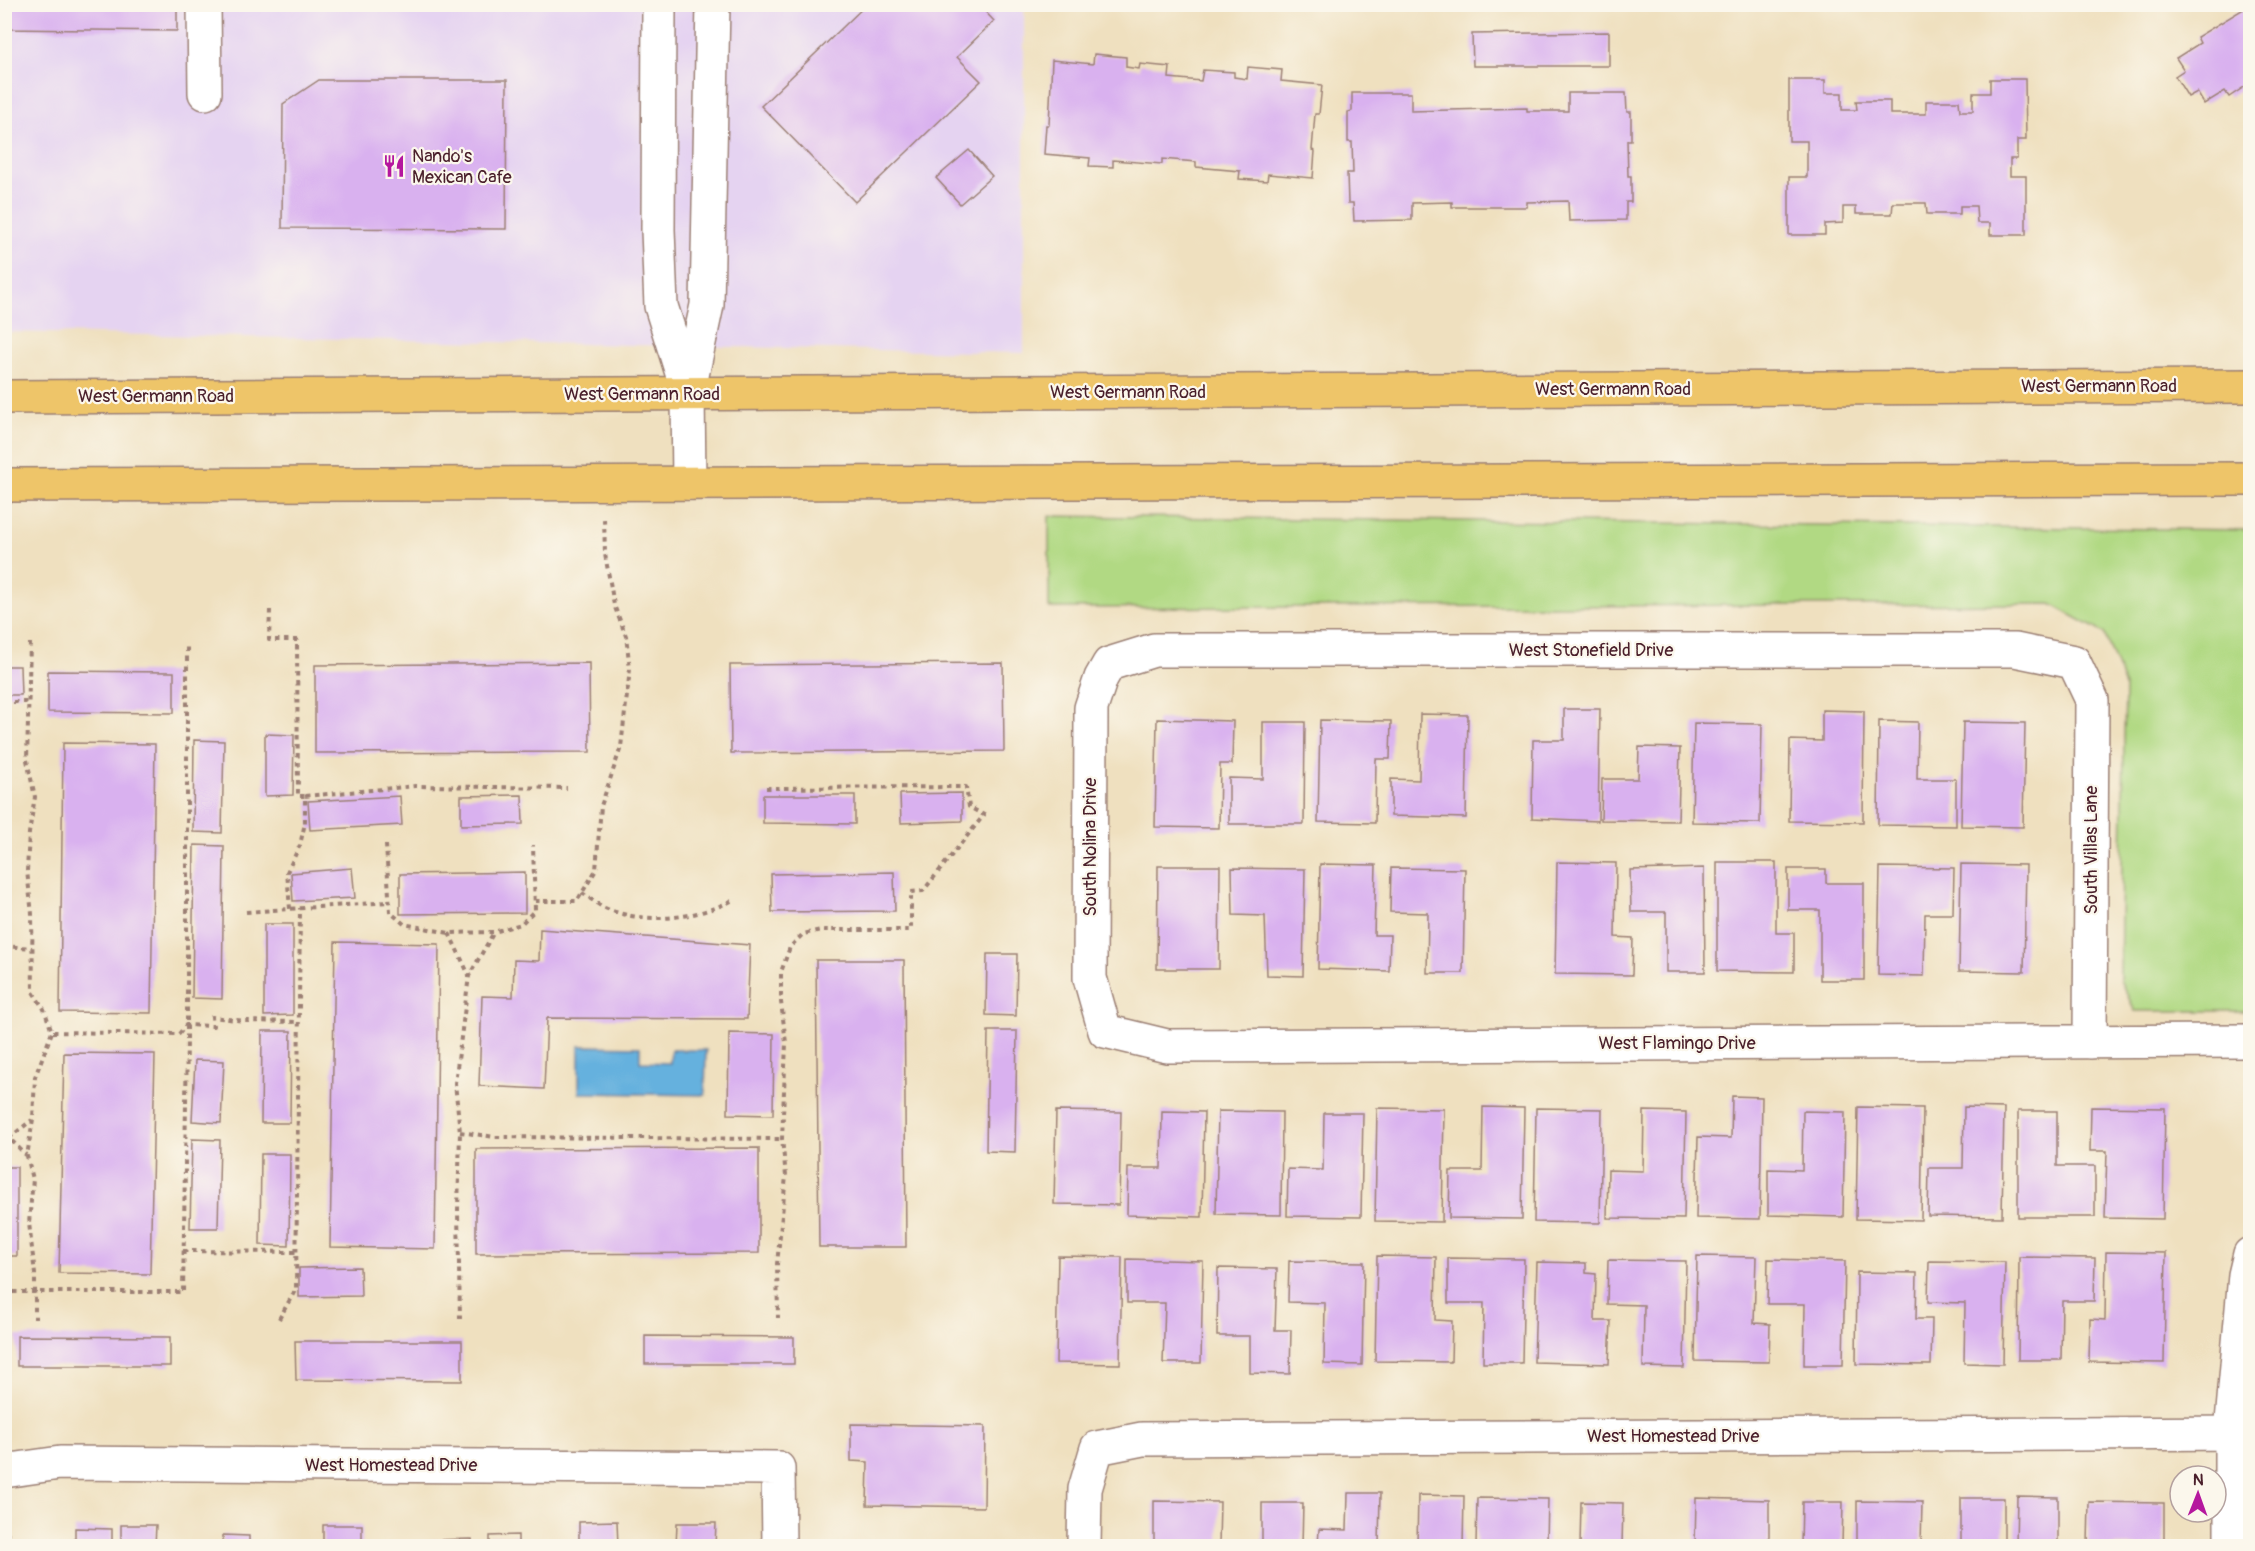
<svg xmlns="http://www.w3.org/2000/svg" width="2255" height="1551" font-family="Pangolin,sans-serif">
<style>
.built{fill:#e5d3f1}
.green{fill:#b1d983;stroke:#7e7c57;stroke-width:1.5}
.water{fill:#65b1de;stroke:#586884;stroke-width:1.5}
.building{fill:#d9b1ef}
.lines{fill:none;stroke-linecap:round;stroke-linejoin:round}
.minor-casing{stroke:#9c8075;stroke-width:36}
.major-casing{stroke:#9c8075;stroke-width:36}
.path{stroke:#9c8075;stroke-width:4;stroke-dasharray:4.5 4.5;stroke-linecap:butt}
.minor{stroke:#fff;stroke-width:33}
.major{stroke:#eec569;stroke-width:33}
.labels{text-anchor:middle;stroke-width:4.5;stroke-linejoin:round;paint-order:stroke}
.poi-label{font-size:18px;fill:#4a1f2b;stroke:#fbf7ec;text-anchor:start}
.street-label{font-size:18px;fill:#4a1f2b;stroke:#fbf7ec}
</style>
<rect width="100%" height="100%" fill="#fbf7ec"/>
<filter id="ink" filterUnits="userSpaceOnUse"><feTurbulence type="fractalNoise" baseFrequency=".0167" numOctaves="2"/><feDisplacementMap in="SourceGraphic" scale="12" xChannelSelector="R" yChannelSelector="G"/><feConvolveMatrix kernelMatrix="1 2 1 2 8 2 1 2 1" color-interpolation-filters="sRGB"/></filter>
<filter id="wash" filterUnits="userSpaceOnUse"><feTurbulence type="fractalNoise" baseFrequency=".008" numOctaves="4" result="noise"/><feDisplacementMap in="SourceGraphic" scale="24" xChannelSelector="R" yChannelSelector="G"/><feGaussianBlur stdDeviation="1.35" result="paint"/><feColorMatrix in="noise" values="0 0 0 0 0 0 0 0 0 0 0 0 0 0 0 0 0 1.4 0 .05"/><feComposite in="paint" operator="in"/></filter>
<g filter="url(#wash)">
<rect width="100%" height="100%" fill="#efe0bf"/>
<polygon class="built" points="5,5 1024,5 1024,353 5,332"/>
<polygon class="green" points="1049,516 2250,530 2250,1011 2135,1011 2120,980 2125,686 2104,633 2051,604 1049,608"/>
<polygon class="water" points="579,1046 640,1047 640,1062 670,1063 671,1050 706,1050 705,1095 579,1093"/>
<g id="blocks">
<g class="building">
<polygon points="867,4 978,4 994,21 957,57 981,81 855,202 761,106"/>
<polygon points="4,5 177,5 177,31 4,29"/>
<polygon points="2250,5 2250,83 2229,97 2225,91 2204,104 2197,92 2188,97 2175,76 2184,70 2176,58 2200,43 2197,37"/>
<polygon points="1609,32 1609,66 1473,66 1472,34"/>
<polygon points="1094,54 1126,57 1126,67 1139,69 1140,64 1170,67 1169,78 1201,81 1203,70 1234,72 1234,77 1247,79 1248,67 1282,70 1281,81 1322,85 1319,114 1315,114 1312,150 1315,151 1313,178 1268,174 1267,181 1239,179 1240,171 1196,167 1196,162 1162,159 1162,164 1113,160 1113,167 1089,166 1090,158 1044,154 1046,125 1049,125 1052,60 1093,64"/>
<polygon points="1990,79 2025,79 2026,140 2017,140 2017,159 2010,159 2010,176 2026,176 2026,235 1990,235 1990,223 1977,223 1976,206 1960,206 1960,214 1927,214 1926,203 1893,203 1892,214 1856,214 1856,207 1843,207 1843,223 1825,224 1825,235 1789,235 1789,177 1807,177 1807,141 1789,141 1789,80 1825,80 1825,93 1842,93 1842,110 1857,110 1856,101 1890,101 1890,114 1926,114 1926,101 1959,101 1960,111 1973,111 1973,93 1990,93"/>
<polygon points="319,80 507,80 506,229 282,228 283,104"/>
<polygon points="1352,93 1411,93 1411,111 1527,108 1527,111 1568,111 1568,93 1626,93 1627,112 1631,112 1631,140 1627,140 1628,176 1631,176 1631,202 1626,202 1626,220 1569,221 1568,201 1527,202 1527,207 1452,207 1452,202 1412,203 1412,220 1354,221 1353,203 1348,203 1347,173 1353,173 1352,142 1348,142 1348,112 1352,111"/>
<polygon points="969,150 992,176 960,204 936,178"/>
<polygon points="589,663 590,752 315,753 315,665"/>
<polygon points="1003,663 1004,751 731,753 730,665"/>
<polygon points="4,666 20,666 21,695 4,695"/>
<polygon points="48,671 174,672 174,713 48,712"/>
<polygon points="1564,709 1600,709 1598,821 1532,818 1533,740 1564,740"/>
<polygon points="1822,710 1864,711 1863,822 1789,821 1790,740 1822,741"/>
<polygon points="1420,714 1468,715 1466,818 1391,816 1391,779 1419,780"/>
<polygon points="1157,719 1233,721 1232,764 1220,764 1219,828 1155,827"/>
<polygon points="1320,720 1391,721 1390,759 1376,759 1375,823 1318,822"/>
<polygon points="1879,721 1918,722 1917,779 1956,779 1956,826 1878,825"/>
<polygon points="1263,722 1305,722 1304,824 1229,824 1229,778 1263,779"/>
<polygon points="1963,722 2025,723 2023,827 1961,826"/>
<polygon points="1694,723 1762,724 1760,823 1692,822"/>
<polygon points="265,734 294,735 293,795 265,796"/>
<polygon points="194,740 224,741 222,833 193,832"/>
<polygon points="63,743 155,744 151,1013 60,1012"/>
<polygon points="1639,747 1680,748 1678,821 1601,820 1602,779 1638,779"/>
<polygon points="962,793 962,821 901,823 900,794"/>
<polygon points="522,795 523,824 461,825 461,796"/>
<polygon points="763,795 855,795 855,824 763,823"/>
<polygon points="400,796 402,825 310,830 308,801"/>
<polygon points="194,845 224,846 222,999 192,998"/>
<polygon points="1557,862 1616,863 1615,937 1633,938 1632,975 1555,974"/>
<polygon points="1717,862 1776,862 1776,933 1794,933 1794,972 1717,971"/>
<polygon points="1320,864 1376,865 1374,935 1390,935 1389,971 1318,969"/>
<polygon points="1961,864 2026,865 2024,972 1959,971"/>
<polygon points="1158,866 1220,866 1219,969 1157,969"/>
<polygon points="1880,867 1954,868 1953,914 1925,914 1924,976 1878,975"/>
<polygon points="352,868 355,898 293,901 291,873"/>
<polygon points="1232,868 1305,869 1303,976 1267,975 1265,916 1233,915"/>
<polygon points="1391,868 1465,869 1463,973 1427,973 1428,913 1390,912"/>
<polygon points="1704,868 1705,972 1666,972 1666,912 1631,912 1630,870"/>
<polygon points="1788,869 1826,869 1826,883 1864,883 1864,980 1820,980 1820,910 1788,910"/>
<polygon points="525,872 525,913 400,914 400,874"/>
<polygon points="894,872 895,911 772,912 771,874"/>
<polygon points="264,924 293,924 293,1015 264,1016"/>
<polygon points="540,929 750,945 747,1019 547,1018 544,1089 479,1086 482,996 513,997 514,960 539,961"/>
<polygon points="335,942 439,944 435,1249 330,1247"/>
<polygon points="987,954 1017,954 1016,1016 986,1015"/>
<polygon points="816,960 904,960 906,1247 819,1247"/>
<polygon points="262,1031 291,1031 290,1123 261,1123"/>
<polygon points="988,1031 1017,1031 1015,1152 986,1151"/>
<polygon points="729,1033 774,1034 773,1115 728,1114"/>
<polygon points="64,1053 155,1054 150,1274 59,1273"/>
<polygon points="195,1060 224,1061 221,1123 192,1121"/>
<polygon points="1732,1096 1762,1097 1760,1219 1696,1218 1698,1137 1731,1138"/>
<polygon points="1483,1107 1524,1108 1522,1219 1449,1218 1450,1171 1482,1171"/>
<polygon points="1858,1107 1923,1108 1921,1220 1856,1219"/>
<polygon points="1964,1107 2004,1108 2002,1217 1928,1216 1929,1168 1963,1168"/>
<polygon points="2091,1107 2165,1108 2163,1219 2105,1218 2107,1151 2090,1151"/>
<polygon points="1377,1108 1444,1109 1442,1222 1375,1221"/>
<polygon points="1536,1108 1602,1109 1600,1223 1534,1222"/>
<polygon points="1056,1111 1121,1112 1119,1205 1054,1204"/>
<polygon points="1162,1111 1204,1112 1202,1217 1127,1215 1128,1168 1161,1168"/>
<polygon points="1218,1111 1282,1112 1281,1215 1216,1214"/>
<polygon points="1644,1111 1686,1112 1684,1219 1607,1218 1608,1170 1643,1171"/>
<polygon points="1803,1111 1845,1112 1843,1217 1768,1215 1768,1169 1802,1170"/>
<polygon points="2018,1111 2057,1111 2057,1166 2095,1166 2095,1217 2018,1217"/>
<polygon points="1324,1113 1363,1113 1361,1217 1287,1216 1288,1169 1323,1170"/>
<polygon points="192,1139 220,1140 218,1228 190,1228"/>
<polygon points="759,1148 759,1253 476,1254 476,1149"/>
<polygon points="261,1154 290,1154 289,1246 260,1245"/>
<rect x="4" y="1167" width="13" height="89"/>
<polygon points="2106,1252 2166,1253 2164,1363 2089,1362 2090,1319 2105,1320"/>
<polygon points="1058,1256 1122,1257 1120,1364 1056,1363"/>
<polygon points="1377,1256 1436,1257 1435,1320 1452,1321 1451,1362 1375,1361"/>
<polygon points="1697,1256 1756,1257 1754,1323 1770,1324 1769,1362 1695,1361"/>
<polygon points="2019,1257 2095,1258 2094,1301 2062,1301 2061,1360 2018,1360"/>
<polygon points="1448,1258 1524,1259 1522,1363 1483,1363 1484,1303 1448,1303"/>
<polygon points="1127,1259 1203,1261 1201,1363 1163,1363 1165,1303 1127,1303"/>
<polygon points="1768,1259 1845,1261 1843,1365 1804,1365 1805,1304 1767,1304"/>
<polygon points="1608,1260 1686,1261 1684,1368 1643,1367 1644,1305 1607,1304"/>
<polygon points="1289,1261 1364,1262 1362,1365 1324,1364 1325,1303 1288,1302"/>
<polygon points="1929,1261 2005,1262 2003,1364 1964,1363 1965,1303 1928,1302"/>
<polygon points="1537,1262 1586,1263 1586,1273 1596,1274 1595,1321 1611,1321 1609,1364 1534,1362"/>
<polygon points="360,1267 361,1296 299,1297 299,1268"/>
<polygon points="1218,1268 1277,1269 1275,1330 1291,1330 1290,1374 1250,1373 1250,1336 1217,1336"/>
<polygon points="1857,1272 1917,1273 1916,1319 1932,1319 1931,1365 1856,1364"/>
<polygon points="17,1336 170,1337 170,1366 17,1366"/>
<polygon points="645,1336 794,1337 794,1364 645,1364"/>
<polygon points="295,1341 462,1341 462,1381 296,1380"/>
<polygon points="851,1424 985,1426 984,1507 867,1505 868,1462 851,1461"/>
<polygon points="1348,1493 1380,1493 1379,1546 1318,1546 1319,1529 1347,1530"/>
<polygon points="1418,1495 1464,1496 1463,1546 1417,1546"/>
<polygon points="2017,1496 2058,1497 2058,1546 2016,1546"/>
<polygon points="1477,1498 1548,1499 1547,1543 1535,1543 1534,1546 1476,1546"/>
<polygon points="1696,1498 1769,1500 1769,1545 1695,1546"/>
<rect x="1961" y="1498" width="43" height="48"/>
<polygon points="1154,1501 1220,1502 1219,1546 1154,1546"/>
<polygon points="1857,1501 1922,1502 1921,1546 1857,1546"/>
<polygon points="1581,1502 1623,1503 1622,1546 1580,1546"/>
<polygon points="1802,1502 1843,1502 1842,1546 1801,1546"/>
<polygon points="2089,1502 2164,1503 2164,1546 2106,1546 2106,1545 2088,1544"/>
<polygon points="1262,1503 1303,1503 1302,1546 1262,1546"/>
<polygon points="617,1521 618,1546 579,1546 579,1522"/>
<polygon points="677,1523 716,1523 715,1546 676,1546"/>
<polygon points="121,1525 156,1525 155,1546 121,1546"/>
<rect x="323" y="1525" width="39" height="21"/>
<polygon points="75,1528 112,1529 112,1546 75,1546"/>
<rect x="4" y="1533" width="5" height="13"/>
<polygon points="223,1535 249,1536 249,1546 223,1546"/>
<polygon points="518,1535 518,1546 490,1546 490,1536"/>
<polygon points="472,1539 473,1546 432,1546 432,1540"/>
<rect x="267" y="1543" width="41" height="3"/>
</g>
</g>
</g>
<g filter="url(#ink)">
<use href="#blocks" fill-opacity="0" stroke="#9c8075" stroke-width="1.5"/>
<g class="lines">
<g class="minor-casing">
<g id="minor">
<polyline points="204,4 205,93"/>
<polyline points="659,4 658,230 661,306 688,392"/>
<polyline points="689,483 688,394 707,305 713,4"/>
<polyline points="2090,1042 2092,700 2074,662 2015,650 1154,650 1109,664 1101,678 1091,708 1090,978 1105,1031 1167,1046 2250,1041"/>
<polyline points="4,1471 60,1463 778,1468 779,1546"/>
<polyline points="1084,1546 1085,1489 1097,1448 1142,1439 2250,1433"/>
<polyline points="2231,1546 2231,1433 2245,1275 2250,1254"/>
</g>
</g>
<g class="major-casing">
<g id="major">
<polyline points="4,397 2250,386"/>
<polyline points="4,485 2250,479"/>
</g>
</g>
<g class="path">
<polyline points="270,610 269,640 297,640 298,796 305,796 305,823 300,845 287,872 290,909"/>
<polyline points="30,643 27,760 35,797 29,833 27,871 32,914 33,992 44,1009 52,1032 35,1077 33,1119 27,1156 33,1179 29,1223 35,1274 35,1319"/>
<polyline points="4,702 28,702"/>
<polyline points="766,788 966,787 969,807 984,815 923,891 911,892 911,930 821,930 803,934 790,947 781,972 781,1002 786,1043 782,1139 786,1176 777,1264 778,1318"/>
<polyline points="305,796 416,786 567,788"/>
<polyline points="386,845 390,912 404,924 449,933 494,932 521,924 535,910 533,845"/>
<path d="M582 893C588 897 595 902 601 906 640 926 696 919 733 900"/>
<polyline points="535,901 577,901 596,870 601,806 621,747 630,669 626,636 614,605 605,554 604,518"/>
<polyline points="246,912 389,902"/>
<polyline points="449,933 469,975"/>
<polyline points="4,946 32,948"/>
<polyline points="53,1032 179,1034 186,1025 213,1026 212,1017 245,1021 299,1022"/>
<polyline points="460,1132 495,1137 782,1139"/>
<polyline points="4,1138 9,1138 26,1155"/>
<polyline points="9,1138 32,1120"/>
<polyline points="183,1251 296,1252"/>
<polyline points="4,1292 183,1292 187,1039 187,643"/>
<polyline points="279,1319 296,1289 300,908"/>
<polyline points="460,1319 458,1211 460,1132 455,1083 469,976 494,932"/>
</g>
<use href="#minor" class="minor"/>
<use href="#major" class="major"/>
</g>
</g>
<defs>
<g id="restaurant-bare" transform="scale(1.8)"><path d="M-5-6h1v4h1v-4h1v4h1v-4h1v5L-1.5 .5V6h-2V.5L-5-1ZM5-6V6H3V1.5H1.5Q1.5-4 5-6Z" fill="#b5179e" stroke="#fbf7ec" stroke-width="2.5" paint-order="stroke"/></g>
</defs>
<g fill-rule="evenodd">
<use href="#restaurant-bare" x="394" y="166"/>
</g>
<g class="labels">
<g class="poi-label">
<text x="412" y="162">Nando's<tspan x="412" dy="21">Mexican Cafe</tspan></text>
</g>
<g class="street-label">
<text x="2099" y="392">West Germann Road</text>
<text x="1613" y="395">West Germann Road</text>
<text x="1128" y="398">West Germann Road</text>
<text x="642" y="400">West Germann Road</text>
<text x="156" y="402">West Germann Road</text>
<text x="1591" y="656">West Stonefield Drive</text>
<text transform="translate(1090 847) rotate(-90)" y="6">South Nolina Drive</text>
<text transform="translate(2091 850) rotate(-90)" y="6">South Villas Lane</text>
<text x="1677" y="1049">West Flamingo Drive</text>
<text x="1673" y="1442">West Homestead Drive</text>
<text x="391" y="1471">West Homestead Drive</text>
</g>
</g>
<rect width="2255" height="1551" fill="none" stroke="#fbf7ec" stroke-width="24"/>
<g transform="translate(2198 1494) rotate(1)"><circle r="28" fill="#fbf7ec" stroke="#b4a19f" stroke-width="1.5"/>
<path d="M0-4.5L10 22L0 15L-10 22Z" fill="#b5179e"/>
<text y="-9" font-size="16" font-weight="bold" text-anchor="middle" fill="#4a1f2b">N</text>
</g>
</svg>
